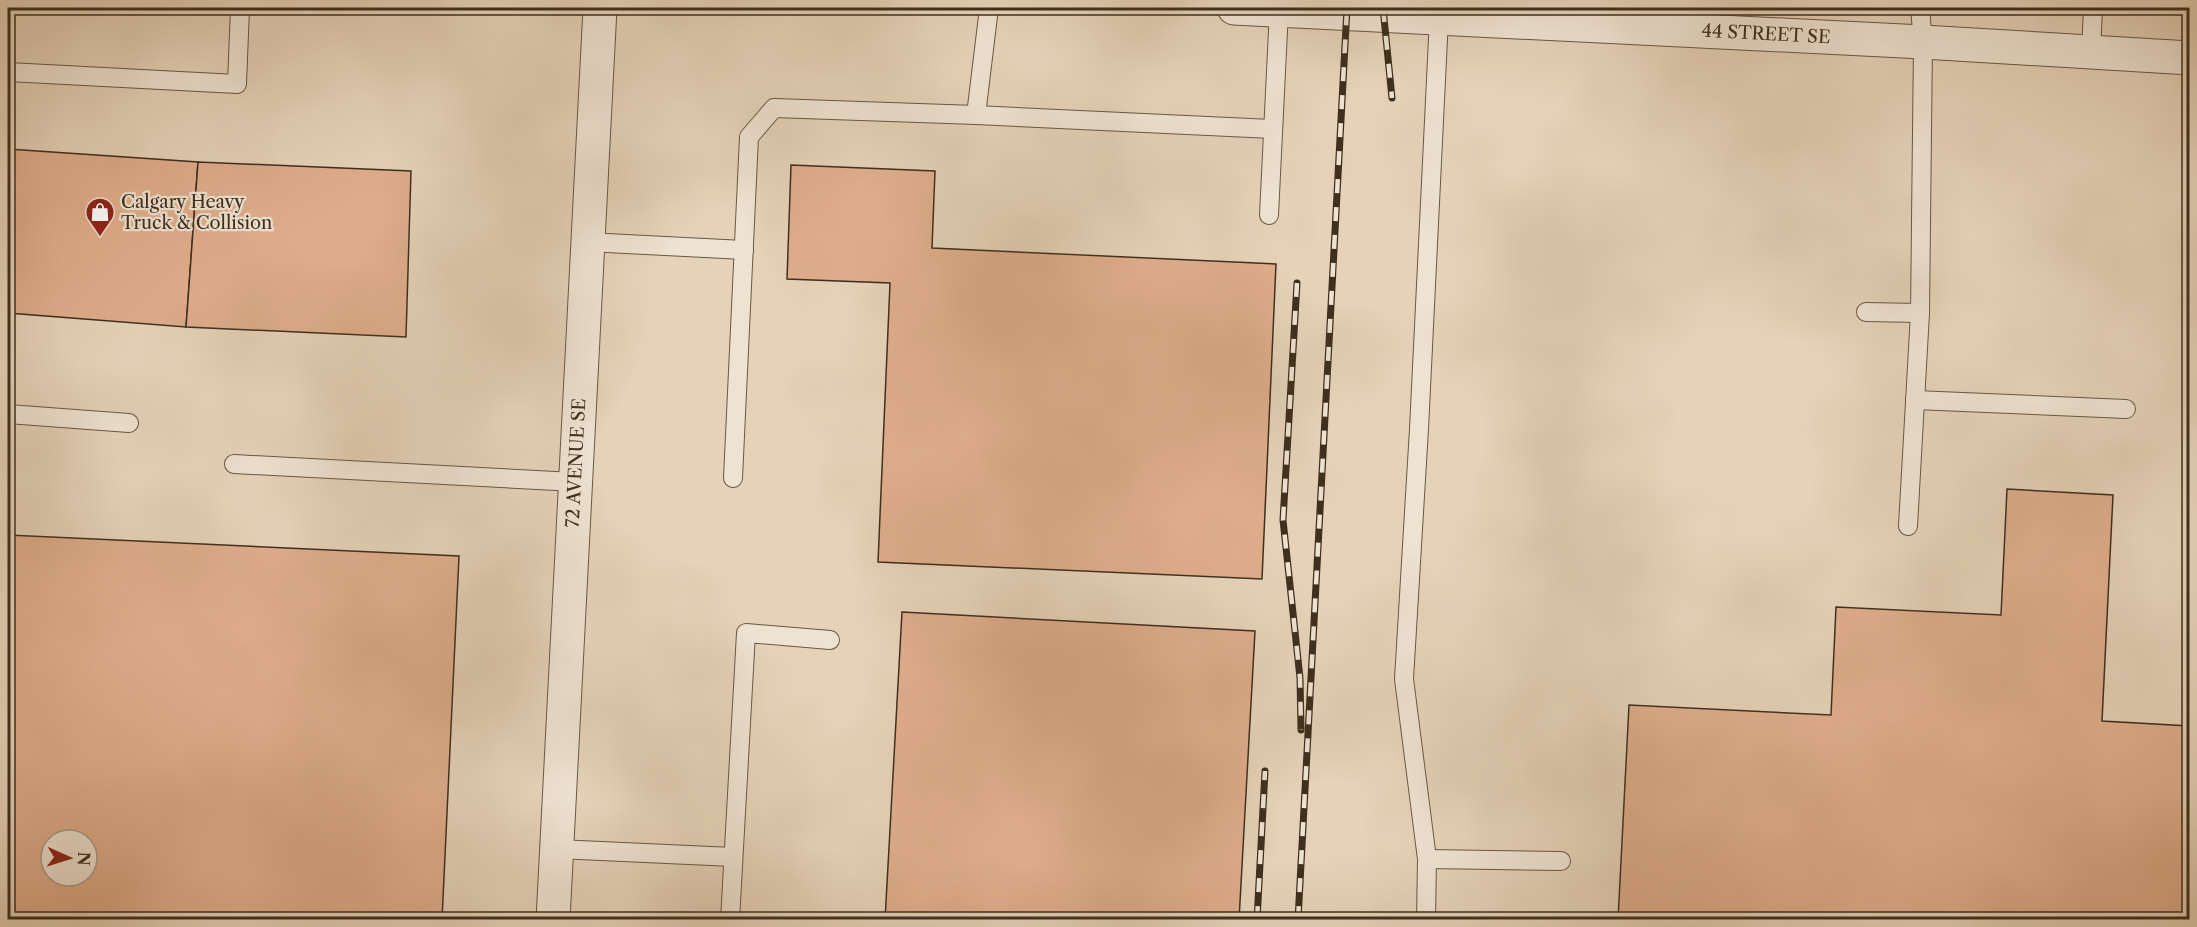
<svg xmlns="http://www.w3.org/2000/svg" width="2197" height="927" font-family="'Libre Caslon Text',serif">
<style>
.building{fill:#dfad8c;stroke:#3f2f1e;stroke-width:1.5;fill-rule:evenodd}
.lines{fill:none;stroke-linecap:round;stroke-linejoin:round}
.service-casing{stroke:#685844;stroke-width:20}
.minor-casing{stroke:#685844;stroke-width:35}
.tertiary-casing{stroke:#685844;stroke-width:35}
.service{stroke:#eee2d1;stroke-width:18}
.minor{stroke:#eee2d1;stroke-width:33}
.tertiary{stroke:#eee2d1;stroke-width:33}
.rail-casing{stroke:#3f2f1e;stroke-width:7}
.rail{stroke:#eee2d1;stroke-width:4.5;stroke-dasharray:14;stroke-linecap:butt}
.labels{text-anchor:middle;stroke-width:4.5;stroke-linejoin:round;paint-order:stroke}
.street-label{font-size:18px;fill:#3f2f1e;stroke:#eee2d1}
.poi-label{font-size:18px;fill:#3f2f1e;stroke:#eee2d1;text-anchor:start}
</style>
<rect width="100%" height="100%" fill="#e5d2b8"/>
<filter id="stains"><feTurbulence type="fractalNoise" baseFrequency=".00333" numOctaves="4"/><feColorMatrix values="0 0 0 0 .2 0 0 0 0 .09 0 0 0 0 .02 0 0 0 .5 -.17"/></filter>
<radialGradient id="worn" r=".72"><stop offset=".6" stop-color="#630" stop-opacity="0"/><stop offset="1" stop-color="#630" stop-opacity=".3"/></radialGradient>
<g class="building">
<polygon points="8,149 198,162 186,327 8,313"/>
<polygon points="198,162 411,171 406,337 186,327"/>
<polygon points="791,165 935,171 932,248 1276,264 1262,579 878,562 890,283 787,279"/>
<polygon points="2007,489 2113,495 2102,721 2190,726 2190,920 1618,920 1629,705 1831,715 1836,607 2001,615"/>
<path d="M8 535 459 556 442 920H8ZM51 840H87V876H51Z"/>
<polygon points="902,612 1255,631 1239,920 885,920"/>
</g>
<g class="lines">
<g class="service-casing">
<g id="service">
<polyline points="2091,53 2093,8"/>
<polyline points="8,72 237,84 240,8"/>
<polyline points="976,115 989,8"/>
<polyline points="1269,215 1279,10"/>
<polyline points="587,242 744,250"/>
<polyline points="1866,312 1920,313"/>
<polyline points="1915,400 2126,409"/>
<polyline points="8,414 129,423"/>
<polyline points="234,464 575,482"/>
<polyline points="733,478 749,137 774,108 976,115 1273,129"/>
<polyline points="1908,526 1920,313 1923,42 1920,8"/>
<polyline points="557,849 733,857"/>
<polyline points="1427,859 1561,861"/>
<polyline points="730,920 746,633 830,640"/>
<polyline points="1426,920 1427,859 1404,679 1419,429 1439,18"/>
</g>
</g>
<g class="minor-casing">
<polyline id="minor" points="1234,8 1923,42 2190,58"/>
</g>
<g class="tertiary-casing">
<polyline id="tertiary" points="553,920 600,8"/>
</g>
<use href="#service" class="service"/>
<use href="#minor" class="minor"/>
<use href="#tertiary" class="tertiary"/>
<g class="rail-casing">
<g id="rail">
<polyline points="1383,8 1392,98"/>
<polyline points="1297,283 1283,520 1300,678 1301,730"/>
<polyline points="1257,920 1265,771"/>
<polyline points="1298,920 1347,8"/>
</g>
</g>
<use href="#rail" class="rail"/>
</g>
<defs>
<g id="shop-pin" transform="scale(1.5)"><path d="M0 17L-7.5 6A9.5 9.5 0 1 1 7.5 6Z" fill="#8f2418" stroke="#eee2d1"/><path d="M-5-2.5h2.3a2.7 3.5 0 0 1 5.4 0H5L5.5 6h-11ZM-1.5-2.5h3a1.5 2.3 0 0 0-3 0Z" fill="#fff"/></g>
</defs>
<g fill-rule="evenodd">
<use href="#shop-pin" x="100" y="212"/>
</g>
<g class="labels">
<g class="street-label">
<text transform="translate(1766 34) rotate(3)" y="6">44 STREET SE</text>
<text transform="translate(576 463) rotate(-87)" y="6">72 AVENUE SE</text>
</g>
<g class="poi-label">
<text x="121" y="208">Calgary Heavy<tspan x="121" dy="21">Truck &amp; Collision</tspan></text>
</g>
</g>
<rect width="2197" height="927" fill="none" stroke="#e5d2b8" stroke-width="30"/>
<rect x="9" y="9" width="2179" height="909" fill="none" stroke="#3f2f1e" stroke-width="3"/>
<rect x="15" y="15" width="2167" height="897" fill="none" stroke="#3f2f1e" stroke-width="1.5"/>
<g transform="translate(69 858) rotate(93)"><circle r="28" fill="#eee2d1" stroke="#a89a89" stroke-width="1.5"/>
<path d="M0-4.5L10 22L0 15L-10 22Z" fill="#8f2418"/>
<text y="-9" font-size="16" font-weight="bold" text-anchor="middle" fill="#3f2f1e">N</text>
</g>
<rect width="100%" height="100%" filter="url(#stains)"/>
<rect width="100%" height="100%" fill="url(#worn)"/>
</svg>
